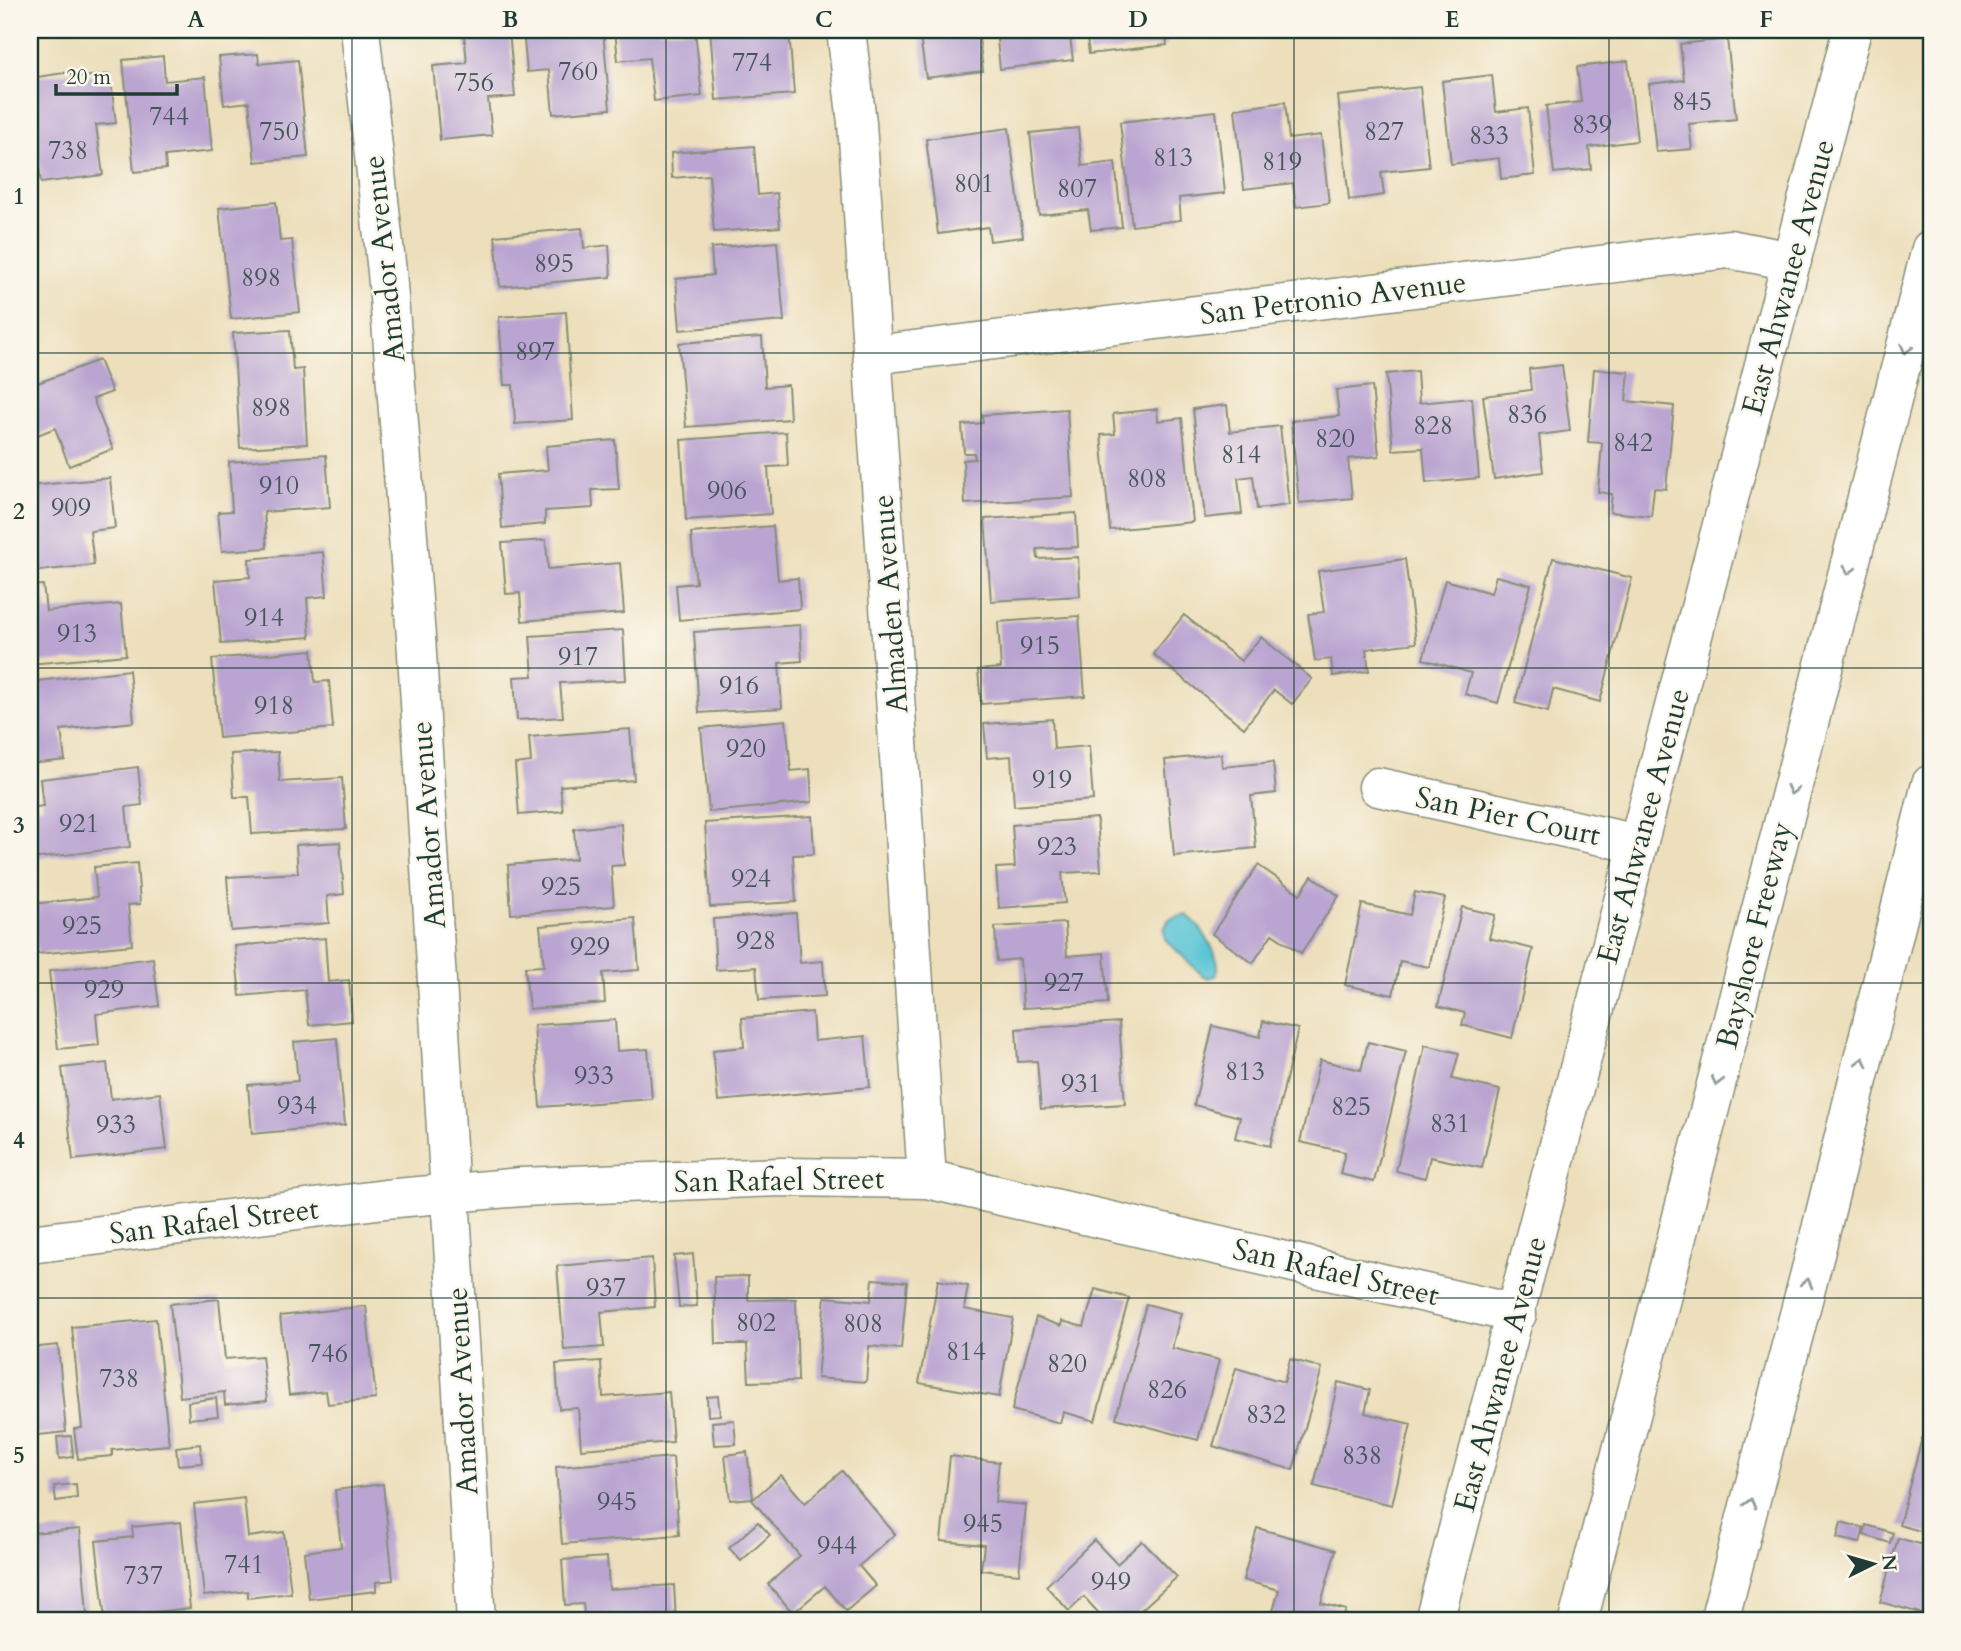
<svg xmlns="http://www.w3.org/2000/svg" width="1961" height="1651" font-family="Cardo,serif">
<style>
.water{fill:#5bc6d5;stroke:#3d8284;stroke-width:2}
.building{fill:#baa4d1}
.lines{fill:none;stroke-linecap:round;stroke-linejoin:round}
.minor-casing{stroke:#868e78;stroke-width:41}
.highway-casing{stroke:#868e78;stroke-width:41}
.minor{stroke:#fff;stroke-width:38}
.highway{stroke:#fff;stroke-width:38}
.oneway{stroke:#8f9e9a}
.grid{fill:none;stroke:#1f3d34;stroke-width:2;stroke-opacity:0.55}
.labels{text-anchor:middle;stroke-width:5;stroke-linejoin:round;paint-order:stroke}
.number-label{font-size:26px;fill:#46575b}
.street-label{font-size:30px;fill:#1f3d34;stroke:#fbf7ec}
.neatline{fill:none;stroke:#1f3d34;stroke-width:2.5}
.grid-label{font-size:23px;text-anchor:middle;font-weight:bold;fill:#1f3d34}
</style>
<rect width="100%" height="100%" fill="#fbf7ec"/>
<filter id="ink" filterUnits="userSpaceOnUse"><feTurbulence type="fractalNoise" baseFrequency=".0143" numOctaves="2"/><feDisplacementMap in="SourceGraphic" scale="14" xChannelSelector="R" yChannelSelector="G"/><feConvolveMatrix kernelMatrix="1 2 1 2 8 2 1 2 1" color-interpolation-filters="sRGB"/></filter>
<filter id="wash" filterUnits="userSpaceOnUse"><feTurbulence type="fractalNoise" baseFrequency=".00686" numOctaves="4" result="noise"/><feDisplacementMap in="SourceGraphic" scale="28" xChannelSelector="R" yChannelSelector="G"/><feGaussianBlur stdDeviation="1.57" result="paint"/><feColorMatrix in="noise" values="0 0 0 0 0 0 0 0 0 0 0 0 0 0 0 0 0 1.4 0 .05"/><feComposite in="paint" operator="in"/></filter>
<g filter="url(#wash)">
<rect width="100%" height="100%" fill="#eddfbc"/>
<path class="water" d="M1187 915C1200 925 1225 960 1216 976L1208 978 1202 975 1165 939 1164 929 1169 919Z"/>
<g id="blocks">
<g class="building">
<polygon points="509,30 515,97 488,99 492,135 440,140 433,66 467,63 464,33"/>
<polygon points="523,30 603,30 610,109 553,114 549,70 527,72"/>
<polygon points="615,30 695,30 702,96 654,101 649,58 618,61"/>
<polygon points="710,30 789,30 794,94 716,100"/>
<polygon points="919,30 978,30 983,71 926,78"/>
<polygon points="996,30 1069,30 1073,60 1000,69"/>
<polygon points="1086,30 1165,30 1167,45 1089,54"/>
<polygon points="1727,39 1736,119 1689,124 1692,149 1656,152 1649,84 1684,80 1680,44"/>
<polygon points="258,54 259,64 298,60 308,157 255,162 249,102 224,105 219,57"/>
<polygon points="163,56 165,81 205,77 212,151 165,156 166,169 134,172 123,60"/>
<polygon points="1628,61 1637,141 1589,147 1591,169 1554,173 1546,106 1581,102 1577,67"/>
<polygon points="71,72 72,78 110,74 116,123 96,125 103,175 41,183 30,100 30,78"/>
<polygon points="1492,75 1496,112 1528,108 1535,175 1501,179 1499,158 1451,164 1442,81"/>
<polygon points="1420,87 1429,167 1381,172 1384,195 1349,200 1338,96"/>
<polygon points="1285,102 1289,139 1321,135 1329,203 1296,207 1293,183 1244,189 1235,109"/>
<polygon points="1216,111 1225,193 1179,198 1181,220 1132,226 1120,122"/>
<polygon points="1009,128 1023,237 990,241 988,227 938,234 926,139"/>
<polygon points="1078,128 1082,166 1115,162 1122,227 1091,230 1088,210 1039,215 1030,133"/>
<polygon points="754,146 758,195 777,193 780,227 714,232 709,175 672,178 671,153"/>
<polygon points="276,202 280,241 292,240 300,312 231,319 219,208"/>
<polygon points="582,228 584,248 609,245 611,277 500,287 495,236"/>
<polygon points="777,242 784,321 680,330 676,279 713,275 711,248"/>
<polygon points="566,312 573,420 515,424 513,385 504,385 499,317"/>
<polygon points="290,330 293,370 303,369 307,444 240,448 233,333"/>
<polygon points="762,337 765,387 788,385 790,419 686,427 679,343"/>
<polygon points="99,360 112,392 93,399 113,449 69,466 55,428 30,438 30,386"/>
<polygon points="1562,365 1570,431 1539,435 1543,472 1494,479 1483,396 1531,390 1529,369"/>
<polygon points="1594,369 1629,372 1626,401 1674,406 1666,489 1654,488 1651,516 1610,512 1612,494 1598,492 1602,443 1588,442"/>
<polygon points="1417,371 1419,403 1472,398 1479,478 1426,483 1423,448 1393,450 1386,374"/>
<polygon points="1372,386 1379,456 1348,459 1352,498 1299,503 1291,421 1339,416 1336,390"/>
<polygon points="1227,405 1230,432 1280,426 1289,505 1257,509 1253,476 1238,478 1242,514 1205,518 1193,409"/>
<polygon points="1067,409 1073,497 965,504 963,460 975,459 974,453 964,453 962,425 983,423 982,415"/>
<polygon points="1157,409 1158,421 1182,418 1193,522 1110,530 1101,435 1115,434 1113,414"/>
<polygon points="786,432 788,466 768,467 771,514 686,520 681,440"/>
<polygon points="615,440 619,489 592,490 593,508 545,511 545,524 502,528 498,474 548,470 546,446"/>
<polygon points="326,455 330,507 264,512 267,548 222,551 218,512 232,511 229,462"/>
<polygon points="110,478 115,528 90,531 94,565 30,572 30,486"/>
<polygon points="1076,513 1078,547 1037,549 1038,559 1078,557 1080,596 991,601 985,519"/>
<polygon points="773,526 778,580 798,578 800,609 679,620 676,585 696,583 691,533"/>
<polygon points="546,540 548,569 620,563 624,613 522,621 520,593 506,594 502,543"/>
<polygon points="323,552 327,596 307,598 310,637 221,644 215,580 250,577 249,559"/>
<polygon points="1553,558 1632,578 1600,702 1553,689 1548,712 1515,703"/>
<polygon points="1405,559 1416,643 1366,649 1369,671 1333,676 1331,659 1315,661 1308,614 1324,612 1318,571"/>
<polygon points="1496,576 1531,585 1498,703 1465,694 1471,673 1423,659 1445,580 1491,593"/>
<polygon points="43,585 46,611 121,604 126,655 30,664 30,586"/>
<polygon points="1184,615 1241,661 1261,637 1312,679 1292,704 1274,690 1244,728 1153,654"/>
<polygon points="1079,616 1085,696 981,704 978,670 1001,668 998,622"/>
<polygon points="800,625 802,661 779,663 782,708 699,713 694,632"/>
<polygon points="623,630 626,680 560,683 563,717 517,720 514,677 533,676 530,636"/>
<polygon points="312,650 315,682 329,681 333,728 219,738 212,659"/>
<polygon points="129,670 134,722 61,730 65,760 30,764 30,682"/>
<polygon points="1052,719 1054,749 1089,746 1093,800 1014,806 1011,756 987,758 984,724"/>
<polygon points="786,720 791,771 810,769 812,802 709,812 701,728"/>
<polygon points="630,729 634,780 560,786 563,811 519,815 515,764 531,762 529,737"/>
<polygon points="278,752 280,782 342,778 346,829 252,834 249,797 234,797 231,754"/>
<polygon points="1221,754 1222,767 1273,762 1276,793 1251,796 1256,848 1174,856 1165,760"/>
<polygon points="138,767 142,805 126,807 130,847 32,859 30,808 43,806 40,779"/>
<polygon points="812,816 814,854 793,855 796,902 710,907 705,823"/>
<polygon points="1097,818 1101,871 1062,873 1065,903 999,908 996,868 1015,867 1012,825"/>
<polygon points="621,824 624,865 611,866 614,906 511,914 508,865 576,859 574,829"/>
<polygon points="340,842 344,894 327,896 329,923 231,931 227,877 298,873 296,845"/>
<polygon points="137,863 140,904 128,905 132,945 37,954 32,904 97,897 94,867"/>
<polygon points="1258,865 1300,894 1312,876 1339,896 1301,953 1272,934 1253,963 1212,934"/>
<polygon points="1415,892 1445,898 1429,967 1400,961 1393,995 1345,985 1362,904 1410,915"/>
<polygon points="1462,907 1495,915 1489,938 1533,949 1512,1038 1462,1025 1465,1013 1438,1006"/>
<polygon points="796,913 800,963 823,961 825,996 759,1000 756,967 716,970 713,919"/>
<polygon points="635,918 639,970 603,973 605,1003 529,1009 525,967 544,966 540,926"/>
<polygon points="1065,923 1067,956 1104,953 1108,1003 1023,1008 1020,959 997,961 995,927"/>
<polygon points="325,938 328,982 349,980 352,1021 309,1025 305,990 240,996 235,946"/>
<polygon points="153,958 159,1006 96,1014 99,1045 58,1049 49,971"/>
<polygon points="812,1012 814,1041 865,1036 870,1087 718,1101 713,1050 744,1047 742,1018"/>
<polygon points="615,1020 617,1051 648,1049 652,1099 540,1107 534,1025"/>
<polygon points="1263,1021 1298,1029 1270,1146 1235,1138 1240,1117 1194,1105 1213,1026 1260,1037"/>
<polygon points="1119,1022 1125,1104 1041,1109 1037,1061 1018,1062 1016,1029"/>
<polygon points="337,1038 345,1125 252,1134 248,1085 298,1081 294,1042"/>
<polygon points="1368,1042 1406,1051 1374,1182 1340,1174 1345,1152 1300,1142 1320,1060 1361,1070"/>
<polygon points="1425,1045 1459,1053 1452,1079 1500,1090 1482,1168 1430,1157 1425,1178 1396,1171"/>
<polygon points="107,1063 111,1099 160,1093 167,1149 73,1160 62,1068"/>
<polygon points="693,1254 697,1306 679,1307 674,1256"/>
<polygon points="652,1258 655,1307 601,1312 604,1347 564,1350 557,1266"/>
<polygon points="748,1276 748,1300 796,1299 798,1381 749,1382 747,1344 716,1344 714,1277"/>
<polygon points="873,1279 907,1282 901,1349 869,1346 866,1382 817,1378 825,1297 871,1301"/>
<polygon points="938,1280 968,1286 964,1309 1013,1318 999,1397 919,1383"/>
<polygon points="1095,1289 1129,1298 1095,1421 1063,1412 1060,1423 1012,1410 1036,1317 1061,1326 1062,1321 1084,1327"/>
<polygon points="219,1299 225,1359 262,1356 267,1401 225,1405 224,1392 180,1397 170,1304"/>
<polygon points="1146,1304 1181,1313 1172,1348 1219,1360 1198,1440 1116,1418"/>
<polygon points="366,1306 376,1399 328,1404 326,1391 289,1395 280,1316"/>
<polygon points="156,1319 169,1445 112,1450 112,1456 78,1459 74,1429 82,1428 72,1327"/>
<polygon points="58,1345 66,1432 30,1436 30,1348"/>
<polygon points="1290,1359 1322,1368 1293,1470 1213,1446 1236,1368 1284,1382"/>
<polygon points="601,1361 603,1397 669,1392 673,1442 581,1449 578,1408 559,1409 556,1364"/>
<polygon points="1338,1382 1370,1390 1365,1413 1411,1424 1392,1505 1314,1486"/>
<polygon points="718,1396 720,1415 708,1416 707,1397"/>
<polygon points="216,1398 218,1416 189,1419 188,1402"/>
<polygon points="734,1420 736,1444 714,1445 712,1422"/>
<polygon points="71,1436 73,1457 59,1459 57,1437"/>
<polygon points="1922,1438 1931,1441 1931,1534 1899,1525"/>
<polygon points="200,1444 202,1463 178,1465 176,1447"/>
<polygon points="747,1452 753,1498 730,1500 725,1455"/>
<polygon points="950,1456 999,1462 995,1502 1026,1505 1019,1574 981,1570 984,1545 941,1541"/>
<polygon points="673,1457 679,1535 562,1544 556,1467"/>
<polygon points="842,1471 895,1534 859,1566 876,1586 846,1611 825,1586 793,1613 768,1584 800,1556 752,1500 781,1475 805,1503"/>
<polygon points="76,1484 77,1498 56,1501 54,1486"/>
<polygon points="383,1484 393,1580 376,1582 376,1591 309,1599 304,1552 341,1547 335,1490"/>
<polygon points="244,1498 248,1537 284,1532 291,1593 248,1598 248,1591 204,1596 194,1504"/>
<polygon points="181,1522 190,1608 145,1613 147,1621 105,1621 96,1541 133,1537 132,1527"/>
<polygon points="758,1522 770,1535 741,1561 729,1548"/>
<polygon points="1841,1522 1864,1528 1860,1543 1837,1538"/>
<polygon points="1866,1525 1893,1533 1890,1543 1864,1535"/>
<polygon points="1257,1528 1336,1550 1321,1603 1346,1610 1342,1621 1270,1621 1279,1590 1243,1580"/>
<polygon points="80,1529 87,1614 30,1621 30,1533"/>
<polygon points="1898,1538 1931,1547 1931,1616 1880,1602"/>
<polygon points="1094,1540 1117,1564 1142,1541 1177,1577 1129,1621 1106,1621 1084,1597 1069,1611 1046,1586"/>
<polygon points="607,1557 609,1589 674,1585 676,1621 585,1621 583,1604 565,1605 562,1560"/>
</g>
</g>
</g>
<g filter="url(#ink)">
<use href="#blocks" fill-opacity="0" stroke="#868e78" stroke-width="2"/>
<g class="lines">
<g class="minor-casing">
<g id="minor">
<polyline points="360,30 387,272 416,637 476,1621"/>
<polyline points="846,30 857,123 927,1179"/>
<polyline points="873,355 1729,249 1792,261"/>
<polyline points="1378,787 1638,844"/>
<polyline points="30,1244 385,1199 521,1187 781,1177 927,1179 1517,1314"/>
<polyline points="1434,1621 1852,30"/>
</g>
</g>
<g class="highway-casing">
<g id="highway">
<polyline points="1578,1621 1931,249"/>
<polyline points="1719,1621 1816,1250 1931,784"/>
</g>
</g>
<use href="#minor" class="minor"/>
<use href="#highway" class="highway"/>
</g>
<defs><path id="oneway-chevron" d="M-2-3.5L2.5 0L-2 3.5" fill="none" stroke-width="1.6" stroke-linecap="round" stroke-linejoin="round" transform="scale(1.75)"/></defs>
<g class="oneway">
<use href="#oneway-chevron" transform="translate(1906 349) rotate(104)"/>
<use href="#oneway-chevron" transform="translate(1849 570) rotate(104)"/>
<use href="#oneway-chevron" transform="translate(1792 790) rotate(104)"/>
<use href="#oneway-chevron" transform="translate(1862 1062) rotate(-76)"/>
<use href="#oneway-chevron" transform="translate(1717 1081) rotate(104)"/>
<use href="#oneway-chevron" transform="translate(1807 1283) rotate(-75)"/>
<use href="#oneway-chevron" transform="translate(1750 1503) rotate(-75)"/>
</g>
</g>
<path class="grid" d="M352 30V1621M666 30V1621M981 30V1621M1294 30V1621M1609 30V1621M30 353H1931M30 668H1931M30 983H1931M30 1298H1931"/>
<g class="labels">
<g class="number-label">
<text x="752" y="71">774</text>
<text x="578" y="80">760</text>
<text x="474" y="91">756</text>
<text x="1692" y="110">845</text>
<text x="169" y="125">744</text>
<text x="1592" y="133">839</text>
<text x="279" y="140">750</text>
<text x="1384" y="140">827</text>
<text x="1489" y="144">833</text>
<text x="68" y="159">738</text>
<text x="1173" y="166">813</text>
<text x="1282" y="170">819</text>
<text x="974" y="192">801</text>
<text x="1077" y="197">807</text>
<text x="554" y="272">895</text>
<text x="261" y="286">898</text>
<text x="535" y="360">897</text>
<text x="271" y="416">898</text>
<text x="1527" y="423">836</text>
<text x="1433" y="434">828</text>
<text x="1335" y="447">820</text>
<text x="1633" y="451">842</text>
<text x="1241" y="463">814</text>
<text x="1147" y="487">808</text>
<text x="279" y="494">910</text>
<text x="727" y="499">906</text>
<text x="71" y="516">909</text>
<text x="264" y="626">914</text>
<text x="77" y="642">913</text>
<text x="1040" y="654">915</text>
<text x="578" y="665">917</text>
<text x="739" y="694">916</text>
<text x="274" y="714">918</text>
<text x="746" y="757">920</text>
<text x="1052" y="788">919</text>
<text x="79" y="832">921</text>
<text x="1057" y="855">923</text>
<text x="751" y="887">924</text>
<text x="561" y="895">925</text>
<text x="82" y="934">925</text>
<text x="756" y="949">928</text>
<text x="590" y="955">929</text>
<text x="1064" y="991">927</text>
<text x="104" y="998">929</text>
<text x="1245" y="1080">813</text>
<text x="594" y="1084">933</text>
<text x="1081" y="1092">931</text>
<text x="297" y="1114">934</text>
<text x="1351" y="1115">825</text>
<text x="1450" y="1132">831</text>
<text x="116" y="1133">933</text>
<text x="606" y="1296">937</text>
<text x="756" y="1331">802</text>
<text x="863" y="1332">808</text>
<text x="966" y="1360">814</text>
<text x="328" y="1362">746</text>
<text x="1067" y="1372">820</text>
<text x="119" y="1387">738</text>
<text x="1167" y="1398">826</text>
<text x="1266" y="1423">832</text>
<text x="1362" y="1464">838</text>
<text x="617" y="1510">945</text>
<text x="983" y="1532">945</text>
<text x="837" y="1554">944</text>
<text x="244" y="1573">741</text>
<text x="143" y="1584">737</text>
<text x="1111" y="1590">949</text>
</g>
<g class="street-label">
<text transform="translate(384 259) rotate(-96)" y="10">Amador Avenue</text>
<text transform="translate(1788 277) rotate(-75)" y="10">East Ahwanee Avenue</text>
<text transform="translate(1333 298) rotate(-7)" y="10">San Petronio Avenue</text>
<text transform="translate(890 604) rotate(-94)" y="10">Almaden Avenue</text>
<text transform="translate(1508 816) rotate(12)" y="10">San Pier Court</text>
<text transform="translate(428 825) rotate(-94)" y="10">Amador Avenue</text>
<text transform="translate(1643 826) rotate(-75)" y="10">East Ahwanee Avenue</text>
<text transform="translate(1754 935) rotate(-76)" y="10">Bayshore Freeway</text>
<text transform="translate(779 1180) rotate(-1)" y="10">San Rafael Street</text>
<text transform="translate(214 1221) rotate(-7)" y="10">San Rafael Street</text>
<text transform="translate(1336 1272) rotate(13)" y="10">San Rafael Street</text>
<text transform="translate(1500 1374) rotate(-75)" y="10">East Ahwanee Avenue</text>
<text transform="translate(462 1391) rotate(-93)" y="10">Amador Avenue</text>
</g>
</g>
<rect width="1961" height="1651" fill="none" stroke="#fbf7ec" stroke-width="77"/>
<g transform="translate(1873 1564) rotate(85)" stroke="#fbf7ec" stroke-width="5" paint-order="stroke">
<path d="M0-5L12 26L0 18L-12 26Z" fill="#1f3d34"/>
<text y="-10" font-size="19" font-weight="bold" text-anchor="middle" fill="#1f3d34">N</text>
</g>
<path d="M56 84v10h121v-10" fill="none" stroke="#1f3d34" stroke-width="3.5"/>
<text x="66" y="84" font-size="21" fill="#1f3d34" stroke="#fbf7ec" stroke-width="5" paint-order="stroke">20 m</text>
<rect x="38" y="38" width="1885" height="1574" class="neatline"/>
<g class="grid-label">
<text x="196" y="27">A</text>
<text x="510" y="27">B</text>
<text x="824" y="27">C</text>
<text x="1138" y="27">D</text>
<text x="1452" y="27">E</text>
<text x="1766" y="27">F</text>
<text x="19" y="204">1</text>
<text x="19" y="519">2</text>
<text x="19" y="833">3</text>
<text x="19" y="1148">4</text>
<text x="19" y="1463">5</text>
</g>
</svg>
